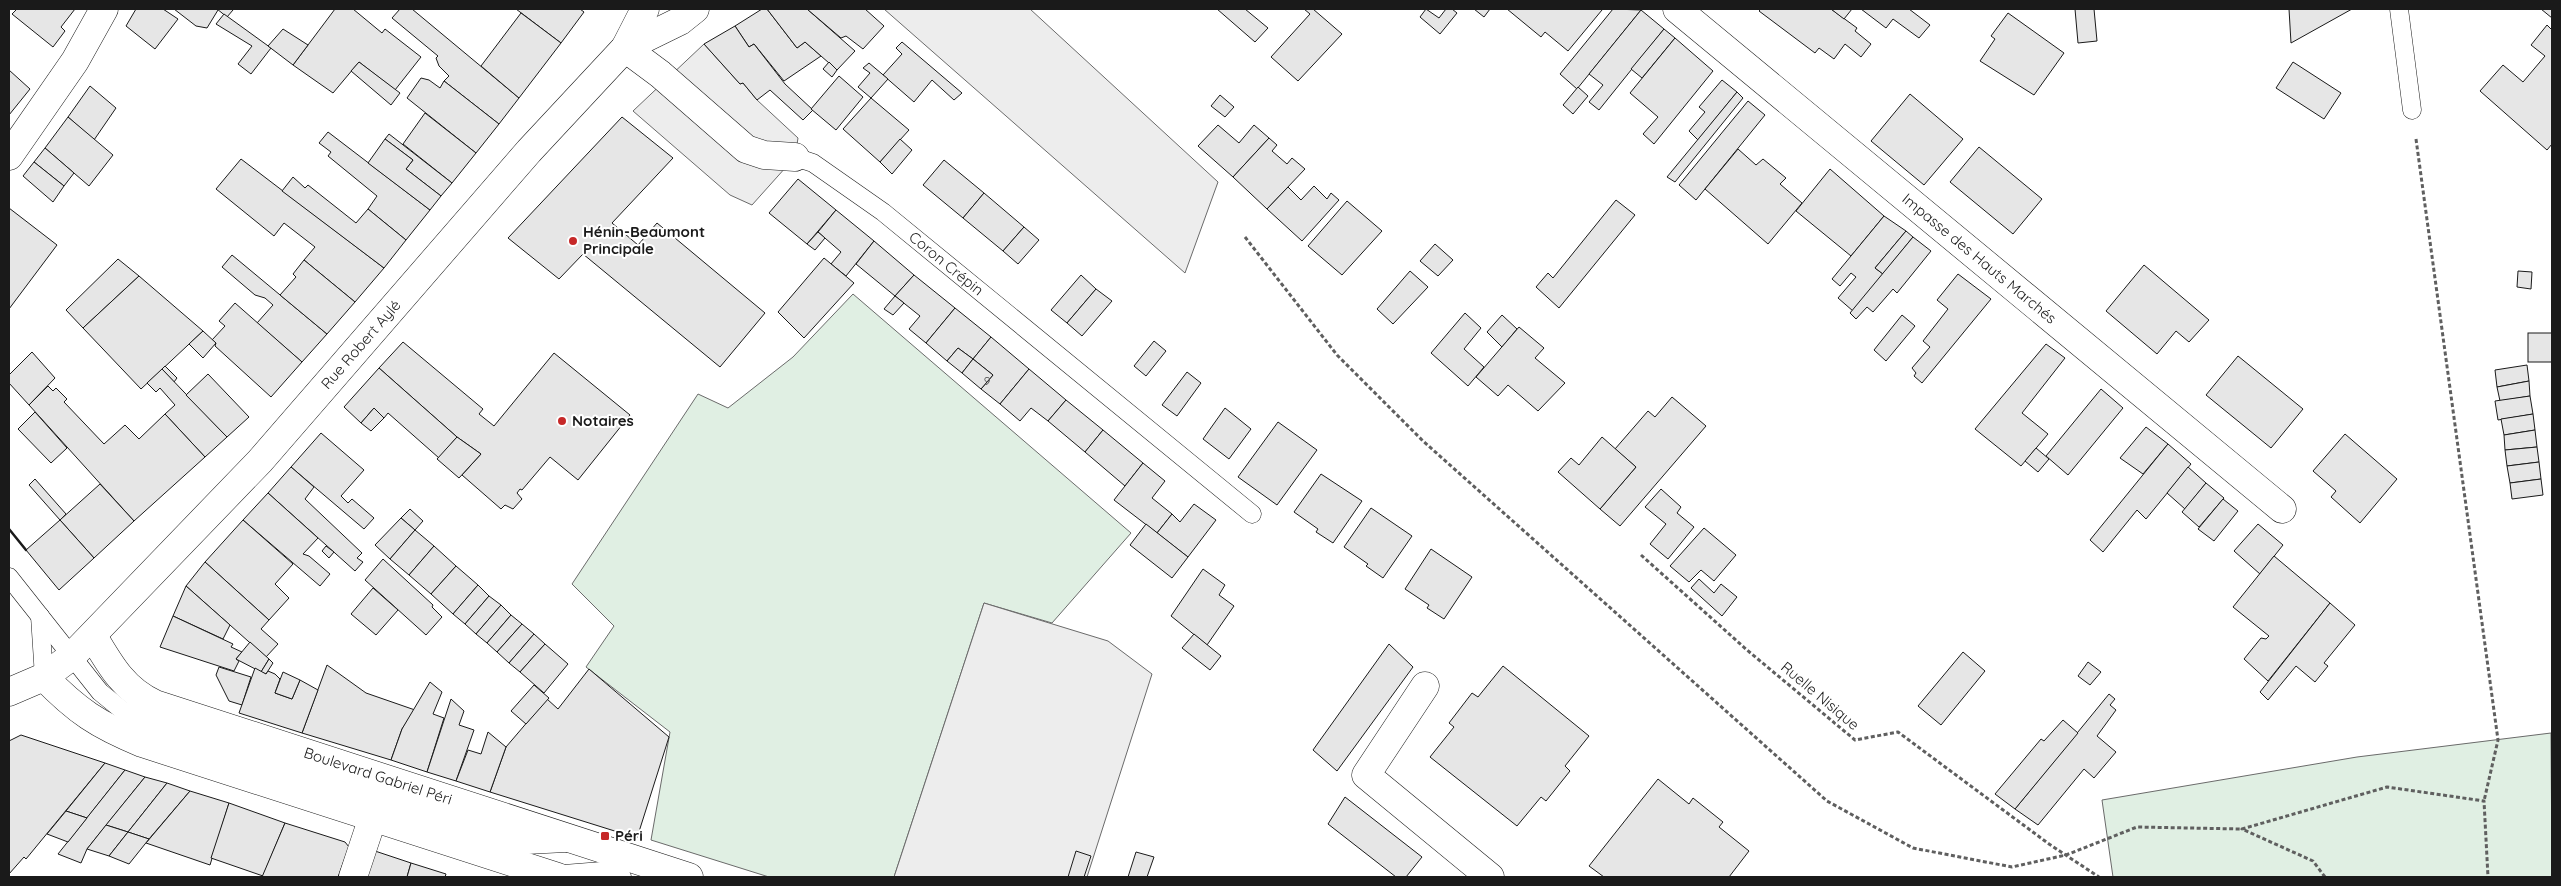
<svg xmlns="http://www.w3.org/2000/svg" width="2561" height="886" font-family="Quicksand,sans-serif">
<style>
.green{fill:#e0efe3;stroke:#6a6a6a}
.parking{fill:#ededed;stroke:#6a6a6a}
.building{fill:#e6e6e6;stroke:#1a1a1a}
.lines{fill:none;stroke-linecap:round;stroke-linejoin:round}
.service-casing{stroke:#1a1a1a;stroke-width:19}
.minor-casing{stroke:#1a1a1a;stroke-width:29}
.secondary-casing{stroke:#1a1a1a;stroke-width:29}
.path{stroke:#5f5f5f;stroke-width:3;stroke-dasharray:4 2.5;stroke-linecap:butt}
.service{stroke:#fff;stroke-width:18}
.minor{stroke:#fff;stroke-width:28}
.secondary{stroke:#fff;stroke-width:28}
.wall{stroke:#1a1a1a;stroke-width:2.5}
.poi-dot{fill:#c62828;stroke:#fff;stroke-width:2}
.labels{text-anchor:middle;stroke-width:4;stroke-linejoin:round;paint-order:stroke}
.number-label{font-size:12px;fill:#4d4d4d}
.poi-label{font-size:15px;font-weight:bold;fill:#1a1a1a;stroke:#fff;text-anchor:start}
.street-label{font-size:15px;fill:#1a1a1a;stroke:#fff}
</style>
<rect width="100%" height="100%" fill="#fff"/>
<g class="green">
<polygon points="853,294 1131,533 1052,623 984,603 894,877 769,877 651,840 670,732 586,667 614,626 572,584 698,394 728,408 793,357"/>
<polygon points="2551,733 2552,877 2113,877 2102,800 2357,757"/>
</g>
<g class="parking">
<polygon points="884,9 1030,9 1218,182 1185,273"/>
<polygon points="704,44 740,84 743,83 757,100 798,138 795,157 752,205 730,195 633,111"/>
<polygon points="984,603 1108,641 1152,674 1087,877 894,877"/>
</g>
<g class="building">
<polygon points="17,9 75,9 61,27 65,31 53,47 12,14"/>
<polygon points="136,9 163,9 178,19 155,49 126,26"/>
<polygon points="174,9 217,9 218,10 207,28 196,26"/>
<polygon points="217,9 231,9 233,10 227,17"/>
<polygon points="335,9 353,9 382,33 385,29 421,57 395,90 359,62 333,93 293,65"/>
<polygon points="400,9 412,9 519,98 499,124 444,81 449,76 439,66 436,58 438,56 392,18"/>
<polygon points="516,9 580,9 584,12 561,43"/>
<polygon points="762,9 767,9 797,48 805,42 821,56 784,81 754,44 749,47 735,26"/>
<polygon points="767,9 807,9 855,51 837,70 805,42 797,48"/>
<polygon points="807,9 865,9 884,26 863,49 846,36 841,38"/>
<polygon points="1217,9 1245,9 1268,28 1255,42"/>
<polygon points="1304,9 1313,9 1342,34 1298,81 1271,57 1310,14"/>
<polygon points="1426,9 1439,18 1446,9 1452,9 1457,13 1440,34 1420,17"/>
<polygon points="1474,9 1490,9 1484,17"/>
<polygon points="1507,9 1600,9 1602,10 1568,51 1545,32 1541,37"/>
<polygon points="1613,9 1641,10 1577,89 1560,74"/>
<polygon points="1761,9 1831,9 1857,28 1855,31 1871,44 1861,57 1845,44 1834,59 1819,48 1815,53 1759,11"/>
<polygon points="1831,9 1852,9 1844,19"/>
<polygon points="1861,9 1909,9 1930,25 1919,38 1893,19 1886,28"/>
<polygon points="2075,9 2094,9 2097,41 2078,43"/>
<polygon points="2289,9 2352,9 2291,43"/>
<polygon points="2541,9 2552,9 2552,18"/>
<polygon points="1641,10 1664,29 1599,110 1589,102 1603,85 1589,74"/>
<polygon points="521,13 561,43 519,98 481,66"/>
<polygon points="2008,13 2064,53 2034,95 1980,61 1995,39 1991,36"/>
<polygon points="224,14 271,48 251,74 238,64 252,46 216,24"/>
<polygon points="2547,25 2552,30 2552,144 2547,150 2480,91 2503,65 2523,82 2545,56 2531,45"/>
<polygon points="735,26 749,47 754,44 785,84 813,110 803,120 770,90 757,100 743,83 740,84 704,44"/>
<polygon points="283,29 308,45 293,65 268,46"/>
<polygon points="1664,29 1675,38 1642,78 1631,69"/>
<polygon points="1675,38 1713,71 1654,144 1643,134 1658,117 1630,93"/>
<polygon points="902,42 962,93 954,100 932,80 914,102 883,75 902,54 896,48"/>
<polygon points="359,62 400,93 391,105 351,71"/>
<polygon points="829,62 837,70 832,77 823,69"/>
<polygon points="2293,62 2341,93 2324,119 2276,88"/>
<polygon points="869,63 888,79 871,98 858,87 870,73 863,68"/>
<polygon points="9,70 30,89 9,115"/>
<polygon points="839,76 863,97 836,130 811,109"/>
<polygon points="421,78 429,80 440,88 444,81 499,124 476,153 407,98"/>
<polygon points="1722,80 1737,92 1698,140 1689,131 1705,112 1699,107"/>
<polygon points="90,86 116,108 94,140 68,117"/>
<polygon points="1578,87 1588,96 1573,114 1563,105"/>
<polygon points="1737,92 1743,98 1675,182 1667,177"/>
<polygon points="1910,94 1963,139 1924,185 1871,141"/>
<polygon points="1220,95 1234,107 1225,117 1211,106"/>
<polygon points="871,98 909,130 880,162 843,129"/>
<polygon points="1748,101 1765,115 1696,200 1679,185"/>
<polygon points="425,113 476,153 452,183 403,144"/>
<polygon points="68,117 113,155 89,186 45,148"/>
<polygon points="622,117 673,158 612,223 638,245 657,223 765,313 720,367 583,254 559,279 508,238"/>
<polygon points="1218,125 1239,143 1254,125 1269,138 1233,177 1198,146"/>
<polygon points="328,132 430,210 406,240 368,209 377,196 328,156 331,152 319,143"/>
<polygon points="389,134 452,183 441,196 406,169 413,160 385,139"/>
<polygon points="1269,138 1277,145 1272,151 1287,164 1292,158 1305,169 1267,209 1233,177"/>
<polygon points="385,139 413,160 406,169 441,196 430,210 368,163"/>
<polygon points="900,139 912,150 892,174 880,162"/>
<polygon points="1979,147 2042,199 2013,234 1950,182"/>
<polygon points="45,148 74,173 64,186 34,162"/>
<polygon points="1738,149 1756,165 1763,159 1786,178 1780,184 1802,203 1768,244 1705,189"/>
<polygon points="241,159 384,268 355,302 304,260 315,247 284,223 274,236 216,189"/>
<polygon points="944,160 984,193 963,218 923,185"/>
<polygon points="34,162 64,186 53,202 23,176"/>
<polygon points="1830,169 1884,216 1851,256 1796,211"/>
<polygon points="293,177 305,188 308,185 356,223 368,209 406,240 384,268 282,191"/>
<polygon points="798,179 836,210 807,244 769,213"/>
<polygon points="1314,186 1327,199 1331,193 1339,200 1302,241 1267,209 1288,187 1301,200"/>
<polygon points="984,193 1024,227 1003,251 963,218"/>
<polygon points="1616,200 1635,215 1559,308 1536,287 1548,273 1553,278"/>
<polygon points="1347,201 1382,231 1342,275 1308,246"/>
<polygon points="9,208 57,245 9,309"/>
<polygon points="836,210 874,241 846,276 831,264 841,252 818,232"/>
<polygon points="1884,216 1906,231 1875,268 1883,274 1853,311 1838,298 1856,277 1851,273 1840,286 1832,279"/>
<polygon points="1024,227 1039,240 1018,264 1003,251"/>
<polygon points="1906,231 1913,237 1883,274 1875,268"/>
<polygon points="818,232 825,238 815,250 807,244"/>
<polygon points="1913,237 1931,251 1897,293 1893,289 1873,312 1867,307 1856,319 1850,313"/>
<polygon points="874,241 914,275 895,296 856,264"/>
<polygon points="1435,244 1453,260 1438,276 1420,261"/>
<polygon points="232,255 327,334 302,362 257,323 273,305 265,298 255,295 222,267"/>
<polygon points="824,258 854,283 804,338 778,312"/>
<polygon points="118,259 139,276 83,328 66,310"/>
<polygon points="304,260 355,302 327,334 280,295 296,277 293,274"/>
<polygon points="2144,265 2209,320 2189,342 2176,331 2157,354 2106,311"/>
<polygon points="1410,271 1428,287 1393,324 1377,309"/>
<polygon points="2518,271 2532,272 2531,289 2517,287"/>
<polygon points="1958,274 1991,299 1922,383 1914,376 1916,373 1912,368 1930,347 1923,341 1948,309 1937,300"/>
<polygon points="914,275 955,308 926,343 909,329 920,316 895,296"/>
<polygon points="1081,275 1096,289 1067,323 1051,310"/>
<polygon points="139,276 203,331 141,389 83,328"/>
<polygon points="1096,289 1112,301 1082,336 1067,323"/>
<polygon points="895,296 904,303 893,315 884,309"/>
<polygon points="235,303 302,362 271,397 215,346 216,343 212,340 225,326 219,321"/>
<polygon points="955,308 991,337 973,359 958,348 947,361 926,343"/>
<polygon points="1465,313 1481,328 1464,349 1484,367 1468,386 1431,353"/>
<polygon points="1502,315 1517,329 1502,347 1487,332"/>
<polygon points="1902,315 1915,326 1886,361 1874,350"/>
<polygon points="1519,327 1544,348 1535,358 1565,383 1538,411 1508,385 1498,396 1476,377"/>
<polygon points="203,331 216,343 203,358 189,344"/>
<rect x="2528" y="333" width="24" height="29"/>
<polygon points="991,337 1029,369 1000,404 981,389 993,375 973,359"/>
<polygon points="1154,341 1166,351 1146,376 1134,366"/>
<polygon points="403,342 483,409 479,414 494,426 554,353 630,415 578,480 550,457 522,490 520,489 517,493 522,499 513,509 505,505 501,509 462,475 481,454 457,437 379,368"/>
<polygon points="2046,344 2065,358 2022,413 2048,434 2021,466 1975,429"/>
<polygon points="958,348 973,359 962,373 947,361"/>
<polygon points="32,352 55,378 29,405 9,383 9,375"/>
<polygon points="2238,356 2303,409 2271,448 2206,395"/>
<polygon points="973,359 993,375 981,389 962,373"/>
<polygon points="2527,365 2529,381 2497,387 2495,370"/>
<polygon points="165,366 177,378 174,382 162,369"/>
<polygon points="379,368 457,437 439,458 388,413 384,418 374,408 361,423 344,407"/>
<polygon points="162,369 227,437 205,457 165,414 175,405 160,388 156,392 147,383"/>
<polygon points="1029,369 1066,400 1048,421 1031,408 1020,421 1000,404"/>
<polygon points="1187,372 1201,383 1177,416 1162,405"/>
<polygon points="208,374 249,417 227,437 186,395"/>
<polygon points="2529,381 2530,396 2500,401 2497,387"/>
<polygon points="48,386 53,391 56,388 67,399 64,402 104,444 125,425 139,439 165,414 205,457 134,521 29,405"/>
<polygon points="2101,389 2123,408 2068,475 2046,456"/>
<polygon points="2530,396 2533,414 2498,420 2495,401"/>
<polygon points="1672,397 1706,426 1620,526 1600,509 1636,467 1615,449 1648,411 1655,417"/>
<polygon points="1066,400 1103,430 1085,452 1048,421"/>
<polygon points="374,408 384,418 371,431 361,423"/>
<polygon points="1225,408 1251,429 1229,459 1203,439"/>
<polygon points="35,412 67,448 51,463 18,429"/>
<polygon points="2533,414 2535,430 2504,435 2501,419"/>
<polygon points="1278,422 1317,450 1277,505 1238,477"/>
<polygon points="2146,427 2168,444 2143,474 2120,458"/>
<polygon points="1103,430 1143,463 1125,486 1085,452"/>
<polygon points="2535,430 2537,447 2505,450 2504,435"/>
<polygon points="321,433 364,470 341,496 348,503 352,499 374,518 364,529 291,467"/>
<polygon points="2345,434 2397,479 2360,523 2331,497 2336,491 2313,471"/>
<polygon points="457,437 481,454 459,478 437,459"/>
<polygon points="1602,437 1636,467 1600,509 1558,472 1571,458 1579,465"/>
<polygon points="2168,444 2191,464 2146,519 2137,510 2103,552 2090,540"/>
<polygon points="2537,447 2539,462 2507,466 2505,450"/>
<polygon points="2036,448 2049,459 2038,472 2025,461"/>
<polygon points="2539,462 2541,479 2510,483 2507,466"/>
<polygon points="1143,463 1165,481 1152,498 1172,514 1157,533 1114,500"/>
<polygon points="291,467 314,487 305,499 362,553 357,558 363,562 355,571 268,493"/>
<polygon points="2188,467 2206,483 2185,509 2167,493"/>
<polygon points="1321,474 1362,501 1333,543 1316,532 1318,529 1294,512"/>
<polygon points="35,479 66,514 60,520 29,485"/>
<polygon points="2541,479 2543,495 2512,499 2510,483"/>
<polygon points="2206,483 2224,498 2199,527 2182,512"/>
<polygon points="100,484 134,521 94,558 60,520"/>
<polygon points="1661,489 1681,507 1677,513 1694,527 1668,559 1650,544 1666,524 1645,507"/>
<polygon points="268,493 318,538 303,554 309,556 330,574 320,586 243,520"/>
<polygon points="2223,499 2238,511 2214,541 2198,529"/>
<polygon points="1194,504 1216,520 1188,557 1157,533 1172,514 1180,522"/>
<polygon points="1371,508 1412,536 1383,578 1366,566 1368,564 1344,547"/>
<polygon points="410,509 423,521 415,530 401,518"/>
<polygon points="401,518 415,530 390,559 375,545"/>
<polygon points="60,520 94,558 59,590 26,550"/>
<polygon points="243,520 293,564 275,584 289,598 269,620 205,562"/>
<polygon points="1146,524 1188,557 1172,578 1130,545"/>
<polygon points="2258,524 2283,545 2260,574 2234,551"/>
<polygon points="1704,528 1736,555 1714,581 1701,570 1689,582 1670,566"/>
<polygon points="415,530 434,546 409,575 390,559"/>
<polygon points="326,546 334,552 329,558 322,551"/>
<polygon points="434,546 456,566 431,594 409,575"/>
<polygon points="1431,549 1472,577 1444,619 1427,608 1429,605 1405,589"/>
<polygon points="2274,556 2330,603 2268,681 2244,659 2261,638 2266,639 2269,636 2233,607"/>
<polygon points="383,559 433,605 432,607 442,617 426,635 365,580"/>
<polygon points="205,562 269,620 261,629 278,644 266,657 186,586"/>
<polygon points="456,566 478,585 453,614 431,594"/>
<polygon points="1203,569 1225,585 1219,595 1234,606 1207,645 1171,616"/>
<polygon points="1699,579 1714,593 1721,584 1737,597 1722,616 1691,588"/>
<polygon points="478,585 489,596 465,624 453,614"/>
<polygon points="186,586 230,625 223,639 173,616"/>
<polygon points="373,588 398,610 376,635 351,614"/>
<polygon points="489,596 501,605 476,634 465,624"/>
<polygon points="2330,603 2355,625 2324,663 2328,666 2315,682 2296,666 2268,700 2260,692"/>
<polygon points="501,605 511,615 487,643 476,634"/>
<polygon points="511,615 522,624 497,652 487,643"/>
<polygon points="173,616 233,644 231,647 242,652 236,659 239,661 234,671 160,647"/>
<polygon points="522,624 534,634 509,663 497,652"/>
<polygon points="534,634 545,644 520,672 509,663"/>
<polygon points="1194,634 1221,656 1210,670 1182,648"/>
<polygon points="250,642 269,659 261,672 236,659"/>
<polygon points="545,644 568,664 544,693 520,672"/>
<polygon points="1389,644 1413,667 1337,771 1313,750"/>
<polygon points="1963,652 1985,671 1941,725 1918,706"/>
<polygon points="269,659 273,663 266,674 261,672"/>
<polygon points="2088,662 2101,672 2090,685 2078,676"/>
<polygon points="327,665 366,693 415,710 402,729 391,760 302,733"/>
<polygon points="1503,666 1589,736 1565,766 1570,771 1546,801 1541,797 1517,826 1430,757 1454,727 1449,723 1472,693 1478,697"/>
<polygon points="219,667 251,677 242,705 229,701 216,675"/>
<polygon points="255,668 266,674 268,671 275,674 280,679 275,693 292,699 300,680 318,690 302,733 239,713"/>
<polygon points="589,669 669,737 637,838 490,792 506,747 547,699 558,709"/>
<polygon points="283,672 300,680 292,699 275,693"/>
<polygon points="430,682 442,692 433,714 444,718 427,772 391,760 402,729"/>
<polygon points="534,685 549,698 526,724 511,711"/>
<polygon points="2109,694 2115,699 2110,705 2116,710 2097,736 2116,752 2094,778 2084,769 2038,825 2015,809"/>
<polygon points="451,699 464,711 459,725 474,730 456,781 427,772"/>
<polygon points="2063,720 2078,733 2015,809 1995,794 2041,739 2044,741"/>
<polygon points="488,732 506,747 490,792 456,781 468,750 481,754"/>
<polygon points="21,735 105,763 26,859 24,857 9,874 9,741"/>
<polygon points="105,763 125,770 87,818 66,811"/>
<polygon points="125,770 145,777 87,849 81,863 58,854"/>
<polygon points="145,777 167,783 128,832 106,825"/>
<polygon points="1658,779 1689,804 1693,798 1723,822 1719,827 1749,851 1729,877 1604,877 1589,866"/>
<polygon points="167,783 190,791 149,839 128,832"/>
<polygon points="190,791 229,803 210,865 146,843"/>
<polygon points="1345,797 1422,857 1406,877 1396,877 1328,824"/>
<polygon points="229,803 285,823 263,876 211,858"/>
<polygon points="66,811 87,818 68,842 47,834"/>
<polygon points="285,823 345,842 349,847 338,877 262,877"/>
<polygon points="106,825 128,832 109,856 87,849"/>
<polygon points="128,832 149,839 129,864 109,856"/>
<polygon points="375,851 411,863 407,877 366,877"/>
<polygon points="1076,851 1091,856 1084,877 1068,877"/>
<polygon points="1136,852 1154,857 1147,877 1128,877"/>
<polygon points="411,863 446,874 445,877 407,877"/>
</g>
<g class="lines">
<g class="service-casing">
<g id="service">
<polyline points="2399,9 2412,110"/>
<path id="s1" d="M795 157 813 163 883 212 1252 514"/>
<polyline points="9,577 100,692 122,710 148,723 526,845 566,843"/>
<polyline points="40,616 44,677"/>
<polyline points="551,875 602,871 622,877"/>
</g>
</g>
<g class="minor-casing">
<g id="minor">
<path id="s2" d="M1677 9 2282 509"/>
<polyline points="625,48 660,74 746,149 764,155 795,157"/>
<polyline points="9,156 75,61 104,9"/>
<polyline points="1425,686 1366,775 1490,877"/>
<polyline points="353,877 373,817"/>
</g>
</g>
<g class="secondary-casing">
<g id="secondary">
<polyline points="625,48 680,21 695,9"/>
<path id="s3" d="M93 636C110 665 124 690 155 704L689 877"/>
<path d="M44 677C77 711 98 725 142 743L558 877"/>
<path id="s4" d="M9 692 44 677 72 656 260 461 529 151 625 48 645 9"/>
</g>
</g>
<g class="path">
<polyline points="2416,139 2498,740 2484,801"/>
<polyline points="1245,237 1337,355 1423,441 1827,801 1913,848 2012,867 2066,855 2137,827 2242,829"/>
<polyline points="1641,555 1747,650 1855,740 1898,732 2049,844 2099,877"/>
<polyline points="2325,877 2313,861 2242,829 2387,787 2484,801 2488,877"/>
</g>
<use href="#service" class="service"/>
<use href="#minor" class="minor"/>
<use href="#secondary" class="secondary"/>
<polyline class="wall" points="9,529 26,550"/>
</g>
<g class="poi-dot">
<circle cx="573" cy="241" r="5"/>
<circle cx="562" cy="421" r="5"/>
<rect x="600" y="831" width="10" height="10" rx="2.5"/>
</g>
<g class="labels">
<g class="number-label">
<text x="987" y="385">9</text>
</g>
<g class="poi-label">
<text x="583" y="237">Hénin-Beaumont<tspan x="583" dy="17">Principale</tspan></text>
<text x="572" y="426">Notaires</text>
<text x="615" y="841">Péri</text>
</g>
<g class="street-label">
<text dy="5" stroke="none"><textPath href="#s2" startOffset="392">Impasse des Hauts Marchés</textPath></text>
<text dy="5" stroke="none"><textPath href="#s1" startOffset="186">Coron Crépin</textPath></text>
<text dy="5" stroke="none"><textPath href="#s4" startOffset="498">Rue Robert Aylé</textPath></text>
<text transform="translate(1820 696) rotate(40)" y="5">Ruelle Nisique</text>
<text dy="5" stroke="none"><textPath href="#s3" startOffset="328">Boulevard Gabriel Péri</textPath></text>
</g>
</g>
<rect width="2561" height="886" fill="none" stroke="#1a1a1a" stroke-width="20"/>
</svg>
